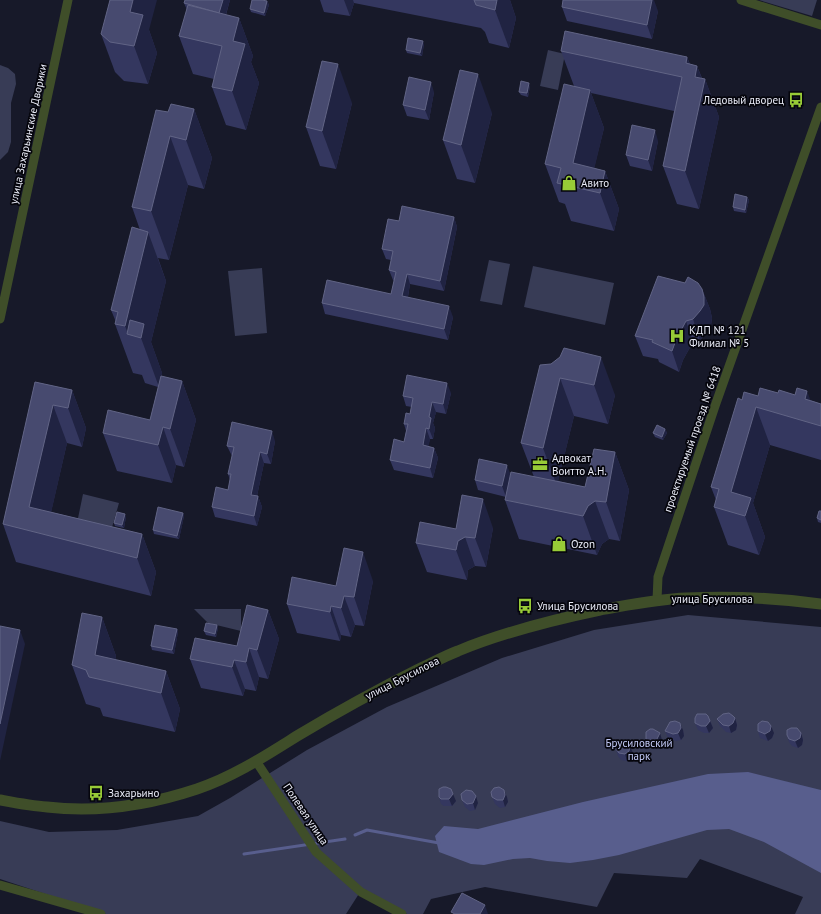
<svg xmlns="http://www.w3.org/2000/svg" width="821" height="914" font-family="'PT Sans',sans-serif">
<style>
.green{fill:#383c56}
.water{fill:#585e8d}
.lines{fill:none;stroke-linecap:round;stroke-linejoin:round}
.stream{stroke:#585e8d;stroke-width:3}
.minor{stroke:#3f4e29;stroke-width:9}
.tertiary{stroke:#3f4e29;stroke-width:11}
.wall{fill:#34375f}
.shaded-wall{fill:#202342}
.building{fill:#474a6f;stroke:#616485}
.labels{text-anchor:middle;stroke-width:3.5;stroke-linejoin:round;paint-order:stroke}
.poi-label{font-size:11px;fill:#ebedf9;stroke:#05050c;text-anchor:start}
.street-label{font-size:11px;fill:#ebedf9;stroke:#05050c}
.park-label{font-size:11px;fill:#c4cbf8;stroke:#05050c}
</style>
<rect width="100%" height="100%" fill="#171929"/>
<g class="green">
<polygon points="759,0 817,0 812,16"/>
<polygon points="548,50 565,54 558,90 540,86"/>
<polygon points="0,65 8,68 15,74 16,84 11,103 11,142 8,152 0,160"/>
<polygon points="489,260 510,264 502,305 480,301"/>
<polygon points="533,266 614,283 605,325 524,307"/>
<polygon points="262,268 267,333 235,336 228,271"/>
<polygon points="83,494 119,503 111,531 77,523"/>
<polygon points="194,609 241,609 241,631 208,623"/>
<polygon points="688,615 821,627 821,914 795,914 803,897 700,859 687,878 614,873 597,907 485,887 431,899 423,914 407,914 362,889 346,914 106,914 0,879 0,821 49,832 117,830 198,816 230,798 307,750 387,707 502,658 594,630"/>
</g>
<polygon class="water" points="748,772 821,790 821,873 764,842 729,829 707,830 619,855 593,860 570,863 547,861 530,858 513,859 484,865 471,864 439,852 435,836 444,826 478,829 583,802 708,774"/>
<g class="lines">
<g class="stream">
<polyline points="355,835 367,830 439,843"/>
<polyline points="244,854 345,839"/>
</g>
<g class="minor">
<polyline points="741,0 821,25"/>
<polyline points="0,319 68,0"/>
<polyline points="657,600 658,577 715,406 821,107"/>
<polyline points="256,761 316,852 361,892 402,914"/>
<polyline points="0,885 101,914"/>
</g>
<path class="tertiary" d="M0 800C16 803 31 806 47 807 98 813 149 805 197 789 233 777 265 756 297 736 337 712 377 690 419 669 432 663 445 656 458 651 504 632 552 620 600 610 629 605 657 599 686 598 731 596 777 598 821 604"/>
</g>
<g class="wall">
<polygon points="185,0 230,0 226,15 239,18 253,56 251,62 259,83 246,130 226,125 212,87 214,79 193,74 179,36 187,10 184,3"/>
<polygon points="320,0 510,0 516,18 509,48 489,43 485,32 481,28 354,3 350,16 324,12"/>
<polygon points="267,1 269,5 265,16 251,12 250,9"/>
<polygon points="562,7 658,11 652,39 567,21"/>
<polygon points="149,30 157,53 148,84 124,81 115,72 101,34"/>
<polygon points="424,44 422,56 407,53 406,50"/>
<polygon points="561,51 687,57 690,64 697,66 702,78 705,79 719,117 699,209 677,204 663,166 674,111 591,93 604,128 594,168 605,171 619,209 614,231 571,221 565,204 559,202 545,164 574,86"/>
<polygon points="530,86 528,97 521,95 519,92"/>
<polygon points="434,92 429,120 407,116 403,105"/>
<polygon points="352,103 336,169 320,166 306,127"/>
<polygon points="194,109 212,158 204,189 188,185 169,260 158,258 166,281 151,342 162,373 161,376 182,381 196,420 184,467 176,465 172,483 117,471 103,433 150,420 158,387 145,383 142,375 133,373 115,324 116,322 111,310 140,230 132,207 168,112"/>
<polygon points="492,113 475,183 457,179 443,140"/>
<polygon points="658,141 652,171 630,166 626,155"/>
<polygon points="747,197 749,200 746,213 734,211 733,207"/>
<polygon points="454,217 457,227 444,291 410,284 408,297 453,317 448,340 325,314 322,303 391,294 394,281 393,280 389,270 391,260 386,259 382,249 399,221"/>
<polygon points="685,283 702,289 710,309 712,318 711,325 708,332 700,340 693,342 683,360 679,372 659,362 658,359 643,356 635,336"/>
<polygon points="551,364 615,395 608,424 574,416 558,481 585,487 615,452 629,490 620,541 609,539 602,544 597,555 519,539 505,500 506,497 478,490 475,480 510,475 534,477 521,443"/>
<polygon points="35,382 72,390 86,428 82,447 67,443 51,512 142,534 156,572 151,596 16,562 3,524"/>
<polygon points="451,393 446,414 436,412 433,423 435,428 433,439 430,439 428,446 434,448 438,458 433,478 394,470 390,460 404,442 406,431 404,424 410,414 412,407 406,406 403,396"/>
<polygon points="778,393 810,400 821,404 821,460 770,445 753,503 765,537 759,555 728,545 714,507 716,500 711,487 742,400 758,396"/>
<polygon points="665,429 667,433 663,440 655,437 653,433"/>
<polygon points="275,441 271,464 264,463 257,496 258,496 262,507 257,526 215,517 212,507 228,490 230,480 228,474 232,456 227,446"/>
<polygon points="821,511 821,523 818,522 817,518"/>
<polygon points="183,513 184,516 179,539 154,534 153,530"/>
<polygon points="126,517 124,528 115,526 114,523"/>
<polygon points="493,528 486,567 475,566 468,570 467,580 427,572 416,543 456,529"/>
<polygon points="373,581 364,626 355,625 351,637 341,635 340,641 297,633 287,604 336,586"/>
<polygon points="268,610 279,639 268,679 259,677 256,691 245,689 243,696 201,688 190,659 237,646"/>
<polygon points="102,617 116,656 115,660 166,671 180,709 175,732 103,716 100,708 86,704 72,665"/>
<polygon points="217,625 218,628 216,637 206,635 204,631"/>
<polygon points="177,629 178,632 174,654 152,650 151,646"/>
<polygon points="708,716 713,728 709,733 704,733 698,730 695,723"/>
<polygon points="735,718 737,725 736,730 731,733 726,732 720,726 717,719"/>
<polygon points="683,730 684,736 681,740 676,741 668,738 665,731"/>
<polygon points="758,731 774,733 772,738 768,741 760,738"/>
<polygon points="801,733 803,740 802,745 798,748 792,746 789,742 787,735"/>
<polygon points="646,739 662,740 659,748 654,749 648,746"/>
<polygon points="616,749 633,753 631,758 627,761 621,760 618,756"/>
<polygon points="439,789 456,801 452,806 444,806 441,804 439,797"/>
<polygon points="492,797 507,797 508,802 505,807 500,808 495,804"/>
<polygon points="462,800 478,803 475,810 470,811 465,807"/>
</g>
<g class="shaded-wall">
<polygon points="133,0 157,0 149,30 157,53 148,84 134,46 130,12"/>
<polygon points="223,0 230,0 223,24 219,14"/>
<polygon points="344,0 353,0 354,3 350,16"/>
<polygon points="497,0 510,0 516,18 509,48 495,10"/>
<polygon points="652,0 654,0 658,11 652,39 647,25"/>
<polygon points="267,1 269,5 265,16 264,13"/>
<polygon points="239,18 253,56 251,62 259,83 246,130 232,91 233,41"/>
<polygon points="423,41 424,44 422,56 420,53"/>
<polygon points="687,57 701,95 686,63"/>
<polygon points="338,64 352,103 336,169 322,131"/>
<polygon points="697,66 704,84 705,79 719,117 699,209 685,171 695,77"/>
<polygon points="478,74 492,113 475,183 461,145"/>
<polygon points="431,82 434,92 429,120 425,110"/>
<polygon points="529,83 530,86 528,97 527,93"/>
<polygon points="590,90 604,128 589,191 573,163"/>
<polygon points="194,109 212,158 204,189 186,140"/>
<polygon points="655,130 658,141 652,171 648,160"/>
<polygon points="170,136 188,185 169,260 151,211"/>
<polygon points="605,171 619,209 614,231 600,193"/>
<polygon points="747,197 749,200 746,213 745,210"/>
<polygon points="454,217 457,227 444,291 440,281"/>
<polygon points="148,232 166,281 151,342 162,373 159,387 141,338 128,334 125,326"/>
<polygon points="407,274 410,284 406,307 402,296"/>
<polygon points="702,289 710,309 712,318 711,325 708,332 700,340 693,319"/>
<polygon points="449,306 453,317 448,340 444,329"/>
<polygon points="686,321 693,342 683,360 679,372 672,351 676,340"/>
<polygon points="601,357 615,395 608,424 594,385"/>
<polygon points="560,378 574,416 557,486 543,448"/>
<polygon points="182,381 196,420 184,467 170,429"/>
<polygon points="447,383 451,393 446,414 443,404"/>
<polygon points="72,390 86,428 82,447 68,408"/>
<polygon points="807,391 820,426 805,399"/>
<polygon points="432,402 436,412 433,423 435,428 433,439 429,429 429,417"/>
<polygon points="53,405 67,443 46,535 29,507"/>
<polygon points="756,407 770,445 753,503 765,537 759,555 745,516 731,492"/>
<polygon points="163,427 176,465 172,483 158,445"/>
<polygon points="426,428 430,439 427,456 423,445"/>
<polygon points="665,429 667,433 663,440 662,437"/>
<polygon points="272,431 275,441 271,464 267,454"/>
<polygon points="434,448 438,458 433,478 430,468"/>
<polygon points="260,452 264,463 255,505 251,495"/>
<polygon points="615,452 629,490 620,541 606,502"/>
<polygon points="507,465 511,476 506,497 502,486"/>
<polygon points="258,496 262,507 257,526 254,516"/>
<polygon points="483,499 493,528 486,567 475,538"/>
<polygon points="595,501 609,539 602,544 597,555 583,516 588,506"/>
<polygon points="183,513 184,516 179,539 177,536"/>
<polygon points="125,514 126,517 124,528 122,525"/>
<polygon points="142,534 156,572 151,596 137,558"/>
<polygon points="465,537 475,566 468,570 467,580 456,550 458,541"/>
<polygon points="363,552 373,581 364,626 354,597"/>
<polygon points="344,596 355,625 351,637 341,608"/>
<polygon points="331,606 341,635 340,641 330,612"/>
<polygon points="268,610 279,639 268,679 257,650"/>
<polygon points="102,617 116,656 111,682 95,655"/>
<polygon points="217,625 218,628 216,637 215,634"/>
<polygon points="177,629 178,632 174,654 172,650"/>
<polygon points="20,630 25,644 0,761 0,724"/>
<polygon points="249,648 259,677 256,691 246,662"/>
<polygon points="234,660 245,689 243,696 232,667"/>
<polygon points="166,671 180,709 175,732 161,693"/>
<polygon points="735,718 737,725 736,730 731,733 729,726"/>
<polygon points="710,721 713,728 709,733 706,726"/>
<polygon points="680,723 683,730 684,736 681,740 678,733"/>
<polygon points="771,726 774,733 772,738 768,741 765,734"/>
<polygon points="660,733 662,740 659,748 656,741"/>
<polygon points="801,733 803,740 802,745 798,748 795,741"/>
<polygon points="630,746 633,753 631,758 627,761 625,754"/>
<polygon points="504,790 507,797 508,802 505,807 503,800"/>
<polygon points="453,794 456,801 452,806 449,799"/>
<polygon points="476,796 478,803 475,810 473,803"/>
<polygon points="485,905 488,914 480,914"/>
</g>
<g class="building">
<polygon points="110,0 133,0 130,12 143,15 134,46 110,42 101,34"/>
<polygon points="185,0 223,0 219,13 184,3"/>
<polygon points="252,0 262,0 267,1 264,13 250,9"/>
<polygon points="474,0 497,0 495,10 476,5"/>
<polygon points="563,0 652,0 647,25 562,7"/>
<polygon points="188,5 239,18 233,41 245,44 232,91 212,87 222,46 179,36"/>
<polygon points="565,31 687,57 686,63 697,66 695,77 705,79 685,171 663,166 682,77 561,51"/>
<polygon points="408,38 423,41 420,53 406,50"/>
<polygon points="322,61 338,64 322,131 306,127"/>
<polygon points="460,70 478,74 461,145 443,140"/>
<polygon points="409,77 431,82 425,110 403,105"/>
<polygon points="521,81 529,83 527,93 519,92"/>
<polygon points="564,84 590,90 573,163 605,171 600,193 557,183 561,168 545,164"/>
<polygon points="171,104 194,109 186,140 170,136 151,211 132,207 156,110 168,112"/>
<polygon points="632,125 655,130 648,160 626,155"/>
<polygon points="735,194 747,197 745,210 733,207"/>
<polygon points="402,206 454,217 440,281 407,274 402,296 449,306 444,329 322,303 327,280 391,294 396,272 389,270 393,251 382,249 388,219 399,221"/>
<polygon points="132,227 148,232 125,326 115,324 118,312 111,310"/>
<polygon points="658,276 685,283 688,277 698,283 702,289 704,297 704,305 700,311 693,319 686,321 676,340 672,351 652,342 653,340 635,336"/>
<polygon points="130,320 144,324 141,338 127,334"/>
<polygon points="564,348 601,357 594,385 560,378 543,448 521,443 540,365 551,364 560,357"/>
<polygon points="407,375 447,383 443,404 432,402 429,417 431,418 429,429 426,428 423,445 434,448 430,468 390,460 394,439 404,442 408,424 404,424 406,413 410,414 413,398 403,396"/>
<polygon points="161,376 182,381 170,429 163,427 158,445 103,433 108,410 150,420"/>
<polygon points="35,382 72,390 68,408 53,405 29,507 142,534 137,558 3,524"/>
<polygon points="760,388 778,393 779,390 795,395 797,388 807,391 805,399 821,404 821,426 756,407 731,492 751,498 745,516 714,507 719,489 711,487 738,398 742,400 744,392 758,396"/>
<polygon points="232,422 272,431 267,454 260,452 251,495 258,496 254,516 212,507 216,487 228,490 231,474 228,474 234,447 227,446"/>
<polygon points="657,425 665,429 662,437 653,433"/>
<polygon points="594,449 615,452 606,502 595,501 588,506 583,516 505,500 511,472 585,487"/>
<polygon points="479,459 507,465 502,486 475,480"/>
<polygon points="462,495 483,499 475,538 465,537 458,541 456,550 416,543 420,522 456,529"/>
<polygon points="158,507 183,513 177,536 153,530"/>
<polygon points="819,511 821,511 821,520 817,518"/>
<polygon points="117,512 125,514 122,525 114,523"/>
<polygon points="344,548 363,552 354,597 344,596 341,608 331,606 330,612 287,604 292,577 336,586"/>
<polygon points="247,605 268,610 257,650 249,648 246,662 234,660 232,667 190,659 195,638 237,646"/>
<polygon points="82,613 102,617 95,655 166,671 161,693 89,677 86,670 72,665"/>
<polygon points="206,623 217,625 215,634 204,631"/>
<polygon points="155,625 177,629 172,650 151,646"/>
<polygon points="0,626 20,630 0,724"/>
<polygon points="729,713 733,716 735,718 733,723 729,726 723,725 717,719 723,714"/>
<polygon points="697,714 706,714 708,716 710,721 706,726 701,726 695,723 695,718"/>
<polygon points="675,721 680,723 681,728 678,733 673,734 665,731 670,722"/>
<polygon points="762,721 768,722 771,726 770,731 765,734 758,731 758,724"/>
<polygon points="791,728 797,728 801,733 800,738 795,741 789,739 787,735 787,730"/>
<polygon points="650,729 653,729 660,733 656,741 651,742 646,739 646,732"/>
<polygon points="621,741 627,742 630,746 629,751 625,754 619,753 616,749 617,744"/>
<polygon points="443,787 446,787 451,789 453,794 449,799 441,799 439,797 439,789"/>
<polygon points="499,787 504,790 505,795 503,800 497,800 492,797 491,792 494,788"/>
<polygon points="466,790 472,791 476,796 473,803 467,804 462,800 461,794"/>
<polygon points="462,893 485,905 480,914 455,914 451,912"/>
</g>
<defs>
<g id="bus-bare" transform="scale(1.2)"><path d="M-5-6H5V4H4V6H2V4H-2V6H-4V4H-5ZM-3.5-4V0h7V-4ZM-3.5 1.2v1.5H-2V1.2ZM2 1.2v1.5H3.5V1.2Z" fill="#98cb37" stroke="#05050c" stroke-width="2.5" paint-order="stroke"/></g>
<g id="shop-bare" transform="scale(1.2)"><path d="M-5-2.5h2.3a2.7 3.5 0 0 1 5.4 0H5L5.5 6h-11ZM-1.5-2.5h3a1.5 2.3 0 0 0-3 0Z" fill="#98cb37" stroke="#05050c" stroke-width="2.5" paint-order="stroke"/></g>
<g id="hospital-bare" transform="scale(1.2)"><path d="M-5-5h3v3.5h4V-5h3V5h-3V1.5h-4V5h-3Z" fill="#98cb37" stroke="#05050c" stroke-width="2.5" paint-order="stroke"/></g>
<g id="office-bare" transform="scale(1.2)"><path d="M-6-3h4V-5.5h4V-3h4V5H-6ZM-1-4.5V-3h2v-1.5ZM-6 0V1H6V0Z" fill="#98cb37" stroke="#05050c" stroke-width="2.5" paint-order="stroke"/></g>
</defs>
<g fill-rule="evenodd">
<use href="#bus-bare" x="796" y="100"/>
<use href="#shop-bare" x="569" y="183"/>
<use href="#hospital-bare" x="677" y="336"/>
<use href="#office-bare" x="540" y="464"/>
<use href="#shop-bare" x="559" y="544"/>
<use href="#bus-bare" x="525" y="606"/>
<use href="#bus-bare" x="96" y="793"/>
</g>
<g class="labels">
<g class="poi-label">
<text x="784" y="104" text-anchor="end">Ледовый дворец</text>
<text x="581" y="187">Авито</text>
<text x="689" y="334">КДП № 121<tspan x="689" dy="13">Филиал № 5</tspan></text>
<text x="552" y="462">Адвокат<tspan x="552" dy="13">Воитто А.Н.</tspan></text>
<text x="571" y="548">Ozon</text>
<text x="537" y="610">Улица Брусилова</text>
<text x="108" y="797">Захарьино</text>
</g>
<g class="street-label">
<text transform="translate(28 134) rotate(-78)" y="4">улица Захарьинские Дворики</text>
<text transform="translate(692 439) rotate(-71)" y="4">проектируемый проезд № 6418</text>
<text x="712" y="603">улица Брусилова</text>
<text transform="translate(402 678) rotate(-27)" y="4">улица Брусилова</text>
<text transform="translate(306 814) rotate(56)" y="4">Полевая улица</text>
</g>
<g class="park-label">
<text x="639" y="747">Брусиловский<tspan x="639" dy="13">парк</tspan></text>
</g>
</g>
</svg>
